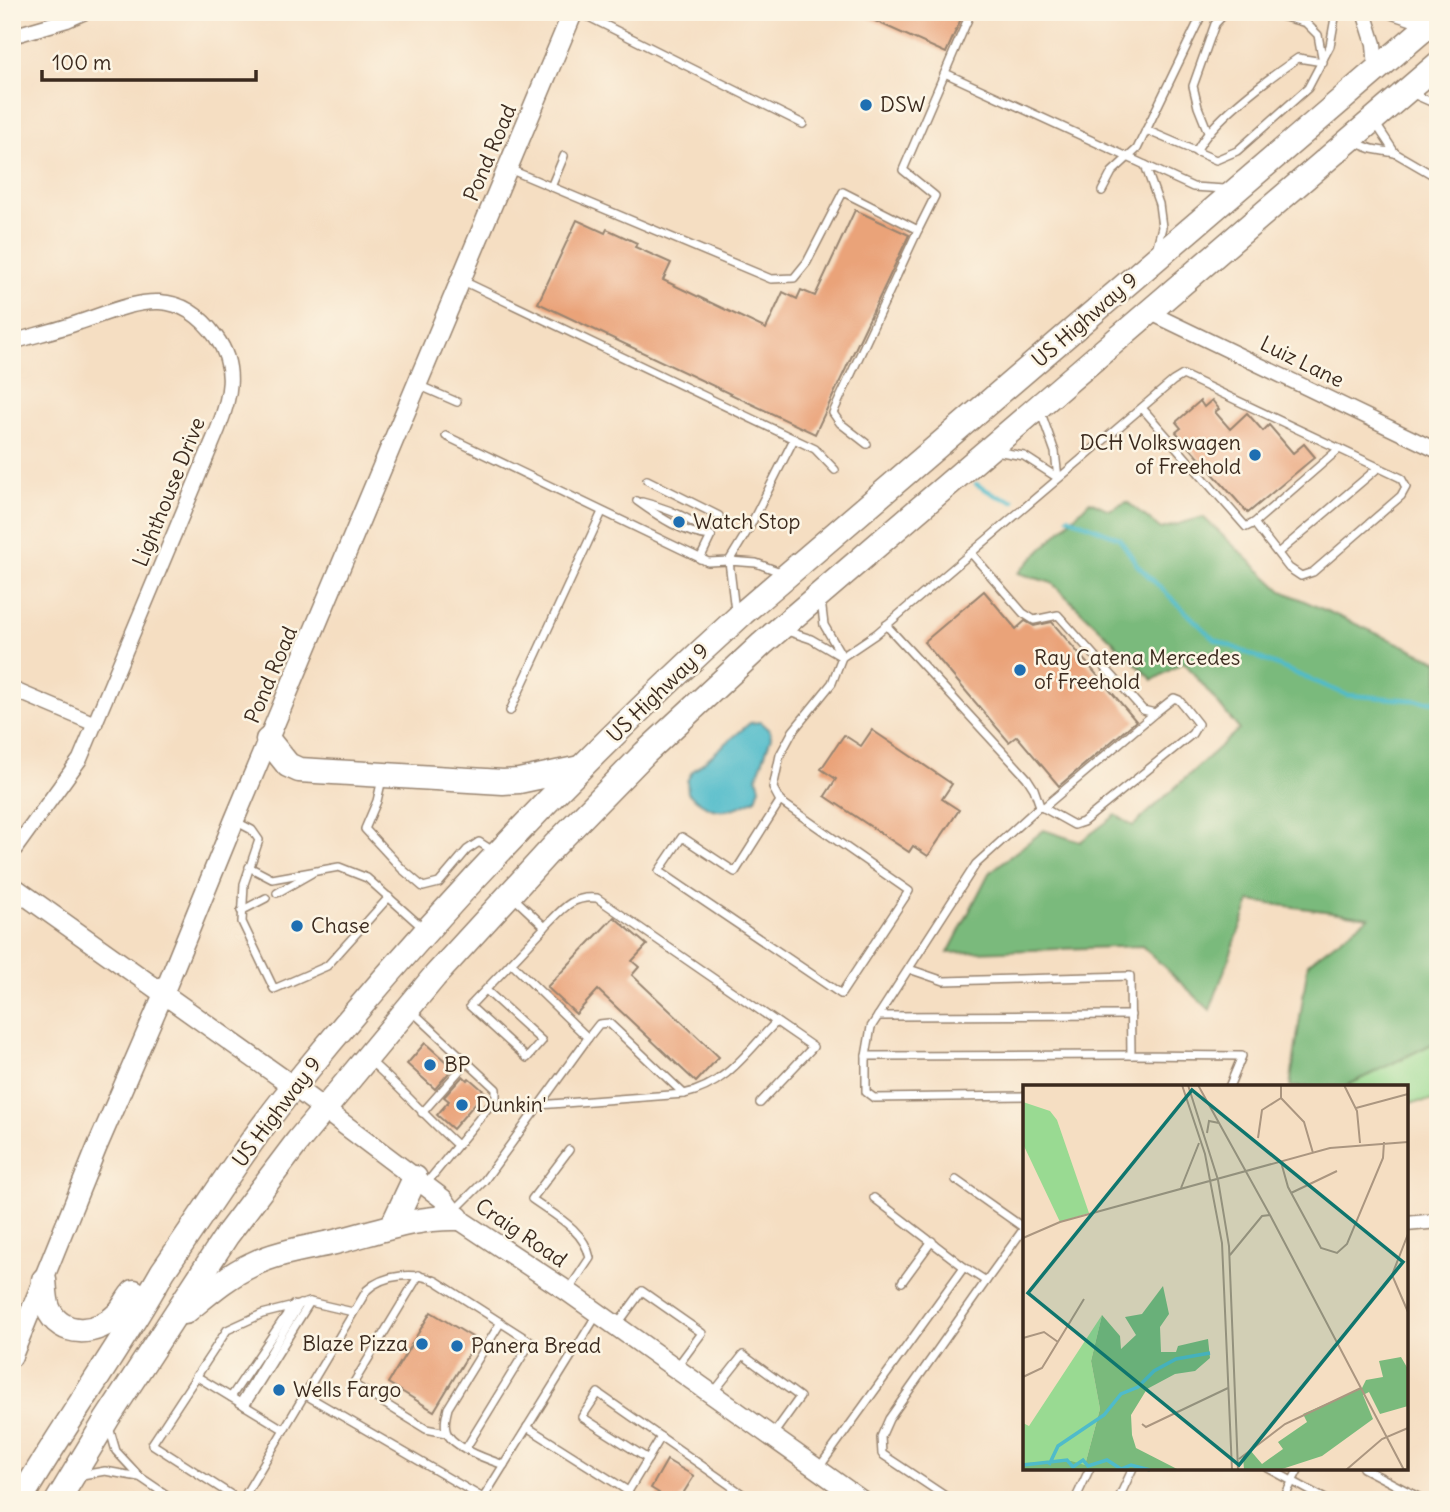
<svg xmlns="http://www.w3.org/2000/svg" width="1450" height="1512" font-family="Delius,sans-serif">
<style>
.green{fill:#99da92;stroke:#6a8258;stroke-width:2}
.forest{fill:#7aba7c;stroke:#5a724d;stroke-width:2}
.water{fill:#4fbbca;stroke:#457274;stroke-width:2}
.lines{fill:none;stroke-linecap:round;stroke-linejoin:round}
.stream{stroke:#4fbbca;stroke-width:4.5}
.building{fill:#eaa379}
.lane-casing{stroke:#988470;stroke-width:10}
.street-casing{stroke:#988470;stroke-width:17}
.secondary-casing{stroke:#988470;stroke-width:22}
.highway-casing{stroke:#988470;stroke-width:27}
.lane{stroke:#fff;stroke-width:7}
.street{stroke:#fff;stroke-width:14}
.secondary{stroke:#fff;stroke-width:19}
.highway{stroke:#fff;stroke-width:24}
.poi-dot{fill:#1f6fb2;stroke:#fcf5e5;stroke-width:2.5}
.labels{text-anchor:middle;stroke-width:5;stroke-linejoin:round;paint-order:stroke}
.poi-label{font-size:21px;fill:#3b2a1e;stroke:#fcf5e5;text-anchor:start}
.street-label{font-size:21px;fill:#3b2a1e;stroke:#fcf5e5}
.inset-river{fill:none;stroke:#4fbbca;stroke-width:3.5}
.inset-road{fill:none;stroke:#ab9680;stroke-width:2}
.view{fill:#0f766e;fill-opacity:0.15;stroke:#0f766e;stroke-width:3.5}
.inset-edge{fill:none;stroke:#3b2a1e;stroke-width:3.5}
</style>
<rect width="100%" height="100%" fill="#fcf5e5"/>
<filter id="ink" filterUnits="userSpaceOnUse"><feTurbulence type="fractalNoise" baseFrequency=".0143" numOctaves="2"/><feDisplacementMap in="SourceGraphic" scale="14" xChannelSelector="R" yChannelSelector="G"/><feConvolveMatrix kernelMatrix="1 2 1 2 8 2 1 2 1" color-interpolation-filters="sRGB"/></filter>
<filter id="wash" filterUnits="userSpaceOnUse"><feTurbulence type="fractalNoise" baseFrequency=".00686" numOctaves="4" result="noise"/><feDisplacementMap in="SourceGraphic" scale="28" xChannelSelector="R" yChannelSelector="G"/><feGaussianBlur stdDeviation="1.57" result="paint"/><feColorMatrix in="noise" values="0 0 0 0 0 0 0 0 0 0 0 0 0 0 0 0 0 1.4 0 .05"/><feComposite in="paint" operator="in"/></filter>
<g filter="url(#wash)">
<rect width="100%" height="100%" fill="#f5dec2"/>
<polygon class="green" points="1438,1041 1438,1100 1406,1103 1406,1087 1344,1087"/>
<polygon class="forest" points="1090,501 1109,510 1127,502 1161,529 1203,517 1282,591 1438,661 1438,1041 1344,1087 1290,1087 1308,963 1369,917 1250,901 1210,1010 1142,946 948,953 989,873 1044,830 1080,842 1116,815 1133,826 1239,729 1184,662 1153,680 1052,583 1018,573"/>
<path class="water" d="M760 722 770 731 771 737 757 777 760 787 756 799C726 814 713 816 688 793L687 781 692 772 750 723Z"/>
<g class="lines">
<g class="stream">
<polyline points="976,484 995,495 1014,501"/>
<polyline points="1068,517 1119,538 1138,566 1214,639 1347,695 1438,702"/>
</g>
</g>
<g id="blocks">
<g class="building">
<polygon points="855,12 964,12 946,53"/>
<polygon points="855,210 909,235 815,434 538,303 577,220 605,233 607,229 637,243 635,247 671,263 663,280 766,329 783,292 797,299 801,290 815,296"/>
<polygon points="1212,400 1219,409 1215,412 1230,429 1247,413 1263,431 1269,425 1293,453 1304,444 1315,457 1248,513 1176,432 1181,428 1176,422 1200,401 1204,407"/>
<polygon points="984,591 1016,629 1025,621 1034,626 1052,622 1136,721 1059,786 1017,736 1009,742 924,642"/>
<polygon points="872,730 952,784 942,799 959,810 928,856 913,846 909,852 825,796 836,779 821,769 844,735 861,746"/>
<polygon points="614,917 647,945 632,961 639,967 632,975 719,1057 696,1082 598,990 576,1014 547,987"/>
<polygon points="425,1043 453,1068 435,1089 407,1064"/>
<polygon points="463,1076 467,1080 469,1078 485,1092 453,1129 437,1115 449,1101 444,1097"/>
<polygon points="431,1312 477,1340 434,1411 388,1383"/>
<polygon points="667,1460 694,1476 679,1500 655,1500 659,1493 651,1488"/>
</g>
</g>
</g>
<g filter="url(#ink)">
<use href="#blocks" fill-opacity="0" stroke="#988470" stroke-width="2"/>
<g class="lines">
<g class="lane-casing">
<g id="lane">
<polyline points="579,12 803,124"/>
<polyline points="945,73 1145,165"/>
<polyline points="1413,94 1438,105"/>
<polyline points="1146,130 1216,160 1237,151 1308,88 1330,46 1336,12"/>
<polyline points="1208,132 1198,107 1193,86 1215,24 1226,12"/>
<polyline points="1356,143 1372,149 1395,153 1376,124"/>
<path d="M1196 152C1210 121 1269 78 1298 58L1323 62 1318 35 1306 23 1267 12"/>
<polyline points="1395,153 1438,178"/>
<polyline points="509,169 771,279 794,278 807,262 843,192 918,230 935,196 903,170 971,12"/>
<polyline points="551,187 564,156"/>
<polyline points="1102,191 1112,172 1137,149 1203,12"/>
<polyline points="1156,250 1162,227 1159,204 1145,165 1193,187 1225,189"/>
<polyline points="463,281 815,449 835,470"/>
<polyline points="418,385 457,402"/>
<polyline points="446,436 708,562 729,561 748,530 794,439"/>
<polyline points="867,444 840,423 833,413 918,230"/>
<polyline points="995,451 1024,456 1058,478 1055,452 1041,413"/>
<polyline points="647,480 719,516"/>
<path d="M637 501C659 517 684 534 711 536"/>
<path d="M642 502C667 508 692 518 711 536"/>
<polyline points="1254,523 1339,449"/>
<polyline points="971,553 1023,613 1034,620 1058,615 1143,710 1155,713 1174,698 1179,700 1198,724 1192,734 1083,822 1074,825 1040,806 976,864 871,1027 866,1056 866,1092 874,1098 1025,1096"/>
<polyline points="1278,553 1379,467"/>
<polyline points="700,559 711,536"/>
<polyline points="821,600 824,625 842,656"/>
<polyline points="735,611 729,561 756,563 783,573"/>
<polyline points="886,625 1027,778 1034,789 1040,806"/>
<polyline points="787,631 811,639 842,657"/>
<polyline points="510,711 602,512"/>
<polyline points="382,779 377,801 365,829 402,869 423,887 439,883 467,850 479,842 493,851"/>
<polyline points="780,801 735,872 682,837 659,871 841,994 909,891 780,801 773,788 780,755 793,731 832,683 842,657 876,634 1173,381 1183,375 1401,478 1406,487 1401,496 1313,572 1301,576 1289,568 1254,523 1246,527 1142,408"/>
<polyline points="1043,808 1155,713"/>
<polyline points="235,821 252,830 259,840 244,884 242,922 274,989 327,966 389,897"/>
<polyline points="249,867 272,879 339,867 367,878 423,928"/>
<polyline points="277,893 312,873"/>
<path d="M513 897 545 927C562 910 571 895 597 898L813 1047 760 1103"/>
<polyline points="241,911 266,898"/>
<path d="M545 927 511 963 588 1038 599 1024 609 1023 684 1094C726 1085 747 1052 776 1022"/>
<polyline points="909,969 944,981 1130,976 1131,1055 1242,1056 1229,1087"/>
<polyline points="487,991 542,1041 527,1058 470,1006 511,963"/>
<polyline points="412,1011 496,1089 496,1098 425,1185"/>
<polyline points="878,1016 1131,1015"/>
<polyline points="866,1056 1131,1055"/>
<path d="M369 1060C400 1087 426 1117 457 1145"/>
<polyline points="538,1105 684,1094"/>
<polyline points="422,1113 468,1061"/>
<polyline points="956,1180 1024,1228"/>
<polyline points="874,1198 964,1267"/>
<polyline points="454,1211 484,1181 588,1038"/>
<polyline points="419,1275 353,1384 426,1429 446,1433"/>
<polyline points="902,1282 932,1241"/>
<path d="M568 1291 590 1258C584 1229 554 1215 532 1199L569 1150"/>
<path d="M501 1322 448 1408C446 1416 443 1427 448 1435 457 1449 489 1460 504 1465"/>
<polyline points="617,1325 642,1291 702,1333 676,1368"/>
<polyline points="196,1376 283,1429"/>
<polyline points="713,1393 743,1355 800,1397 772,1436"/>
<polyline points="304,1394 483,1498"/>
<polyline points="231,1397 293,1305"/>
<polyline points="240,1403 300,1304"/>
<polyline points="245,1406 310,1302"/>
<polyline points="109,1427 116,1451 140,1477 174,1500"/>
<polyline points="527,1427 628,1491"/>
<polyline points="648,1459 582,1417 598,1393 751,1500"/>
<polyline points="1268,1468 1327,1500"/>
<polyline points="1363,1468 1424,1500"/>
<polyline points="818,1469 964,1267 986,1281 1025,1227"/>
<polyline points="82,1475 105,1471 139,1477"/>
<polyline points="239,1500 152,1444 227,1330 262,1314 310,1302 353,1312"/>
<path d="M242 1500 367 1290C384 1274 415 1272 436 1281L531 1342 466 1448"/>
<polyline points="482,1500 598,1313"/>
<polyline points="623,1500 661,1437"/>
<polyline points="951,1500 882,1454 881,1437 889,1419 986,1281"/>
<polyline points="1075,1500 1090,1468"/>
<polyline points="1118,1500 1133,1468"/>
<polyline points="1283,1500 1299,1468"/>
</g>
</g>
<g class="street-casing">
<g id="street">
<polyline points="1364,12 1374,44 1376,69"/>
<polyline points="1393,12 1429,24"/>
<polyline points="12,36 67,20 85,12"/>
<polyline points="1149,312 1438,451"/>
<path d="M12 342C35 335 58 330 80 322 131 305 176 281 216 337 238 367 230 398 218 429L80 759 12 853"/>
<polyline points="12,689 95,724"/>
<polyline points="1406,1224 1438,1221"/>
</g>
</g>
<g class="secondary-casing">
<g id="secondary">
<polyline points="12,886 293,1086 443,1199 457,1218 567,1291 861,1500"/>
<polyline points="12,1357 97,1147 163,995 234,821 573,12"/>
</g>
</g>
<g class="highway-casing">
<g id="highway">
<polyline points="268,740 288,765 299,770 503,782 519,781 580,768"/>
<polyline points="393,1225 415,1178"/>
<path d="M44 1280C45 1289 45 1300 48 1308 60 1338 98 1335 118 1314 124 1308 128 1298 134 1292"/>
<path d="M185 1312C206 1295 227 1276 251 1265 277 1252 308 1248 335 1242 376 1232 414 1217 457 1218"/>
<path d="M20 1500C66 1422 119 1349 163 1271 206 1210 247 1143 295 1085 432 916 582 759 743 613L1438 17"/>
<polyline points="58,1500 107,1419 227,1235 298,1141 434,977 554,846 645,753 762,644 1438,64"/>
</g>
</g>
<use href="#lane" class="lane"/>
<use href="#street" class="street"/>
<use href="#secondary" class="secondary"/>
<use href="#highway" class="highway"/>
</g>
</g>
<g class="poi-dot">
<circle cx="866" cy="105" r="7"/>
<circle cx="1255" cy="455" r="7"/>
<circle cx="679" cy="522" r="7"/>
<circle cx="1020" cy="670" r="7"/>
<circle cx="297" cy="926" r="7"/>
<circle cx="430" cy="1065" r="7"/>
<circle cx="462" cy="1105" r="7"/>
<circle cx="422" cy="1344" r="7"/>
<circle cx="457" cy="1346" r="7"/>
<circle cx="279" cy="1390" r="7"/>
</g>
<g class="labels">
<g class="poi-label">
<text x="880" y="112">DSW</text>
<text x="1241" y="450" text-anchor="end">DCH Volkswagen<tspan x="1241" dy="24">of Freehold</tspan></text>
<text x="693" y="529">Watch Stop</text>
<text x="1034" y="665">Ray Catena Mercedes<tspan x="1034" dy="24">of Freehold</tspan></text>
<text x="311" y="933">Chase</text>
<text x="444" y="1072">BP</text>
<text x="476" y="1112">Dunkin'</text>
<text x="408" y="1351" text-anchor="end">Blaze Pizza</text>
<text x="471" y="1353">Panera Bread</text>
<text x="293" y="1397">Wells Fargo</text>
</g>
<g class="street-label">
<text transform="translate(490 153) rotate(-67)" y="7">Pond Road</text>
<text transform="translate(1085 320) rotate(-41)" y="7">US Highway 9</text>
<text transform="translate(1302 362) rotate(26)" y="7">Luiz Lane</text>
<text transform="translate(169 492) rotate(-68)" y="7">Lighthouse Drive</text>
<text transform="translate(271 675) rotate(-67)" y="7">Pond Road</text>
<text transform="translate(658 693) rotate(-44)" y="7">US Highway 9</text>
<text transform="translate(277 1112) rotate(-53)" y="7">US Highway 9</text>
<text transform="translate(521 1233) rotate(34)" y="7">Craig Road</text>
</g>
</g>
<g transform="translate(1023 1085)">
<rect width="385" height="385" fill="#f5dec2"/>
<path d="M0 17 27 26 34 35 66 128 37 137 0 59ZM79 230 68 276 77 324 62 380 0 378V338L6 341Z" fill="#99da92"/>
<path d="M140 201 146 229 137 242 138 267H153L155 261 185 254 187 273 172 286 152 289 124 304 108 330 109 350 113 363 156 385H0V378L48 376 62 380 77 324 68 276 79 230 97 251 98 264 113 250 102 232 119 229ZM378 272 385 284V321L357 329 346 307 340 310 350 334 299 371 256 385H221L220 371 227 365 239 379 260 364 255 357 284 337 280 329 339 303 343 295 360 292 356 276Z" fill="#7aba7c"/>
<path class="inset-river" d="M0 380 44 375 50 382 60 375 65 381 84 375 98 384 108 380 127 385M26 380 35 361 81 330 98 309 115 302 131 286 153 274 187 268"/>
<path class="inset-road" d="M159 0 182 69 199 158 209 385M165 0 195 95 206 161 215 385M175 0 247 130M258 0V13L281 37 290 68M321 0 334 26 337 58M333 23 385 9M184 48 186 36 196 38M235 53 239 25 258 13M258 77 265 102 298 163 314 168 324 159 360 73 361 57M158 103 176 58M268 108 314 86M247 130 381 385M385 149 369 190 385 227M0 153 37 137 307 63 385 57M207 170 239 131 247 130M0 253 21 247 35 257M0 292 19 283 61 214M119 339 123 342 205 303M216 374 262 339 338 303M323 385 359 354 385 343"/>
<path class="view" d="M169 5 380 177 216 380 5 208Z"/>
<rect width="385" height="385" class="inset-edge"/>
</g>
<rect width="1450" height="1512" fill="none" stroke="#fcf5e5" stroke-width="42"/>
<path d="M42 70v10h214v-10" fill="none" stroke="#3b2a1e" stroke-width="3.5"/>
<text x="52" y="70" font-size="21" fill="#3b2a1e" stroke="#fcf5e5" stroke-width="5" paint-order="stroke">100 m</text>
</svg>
